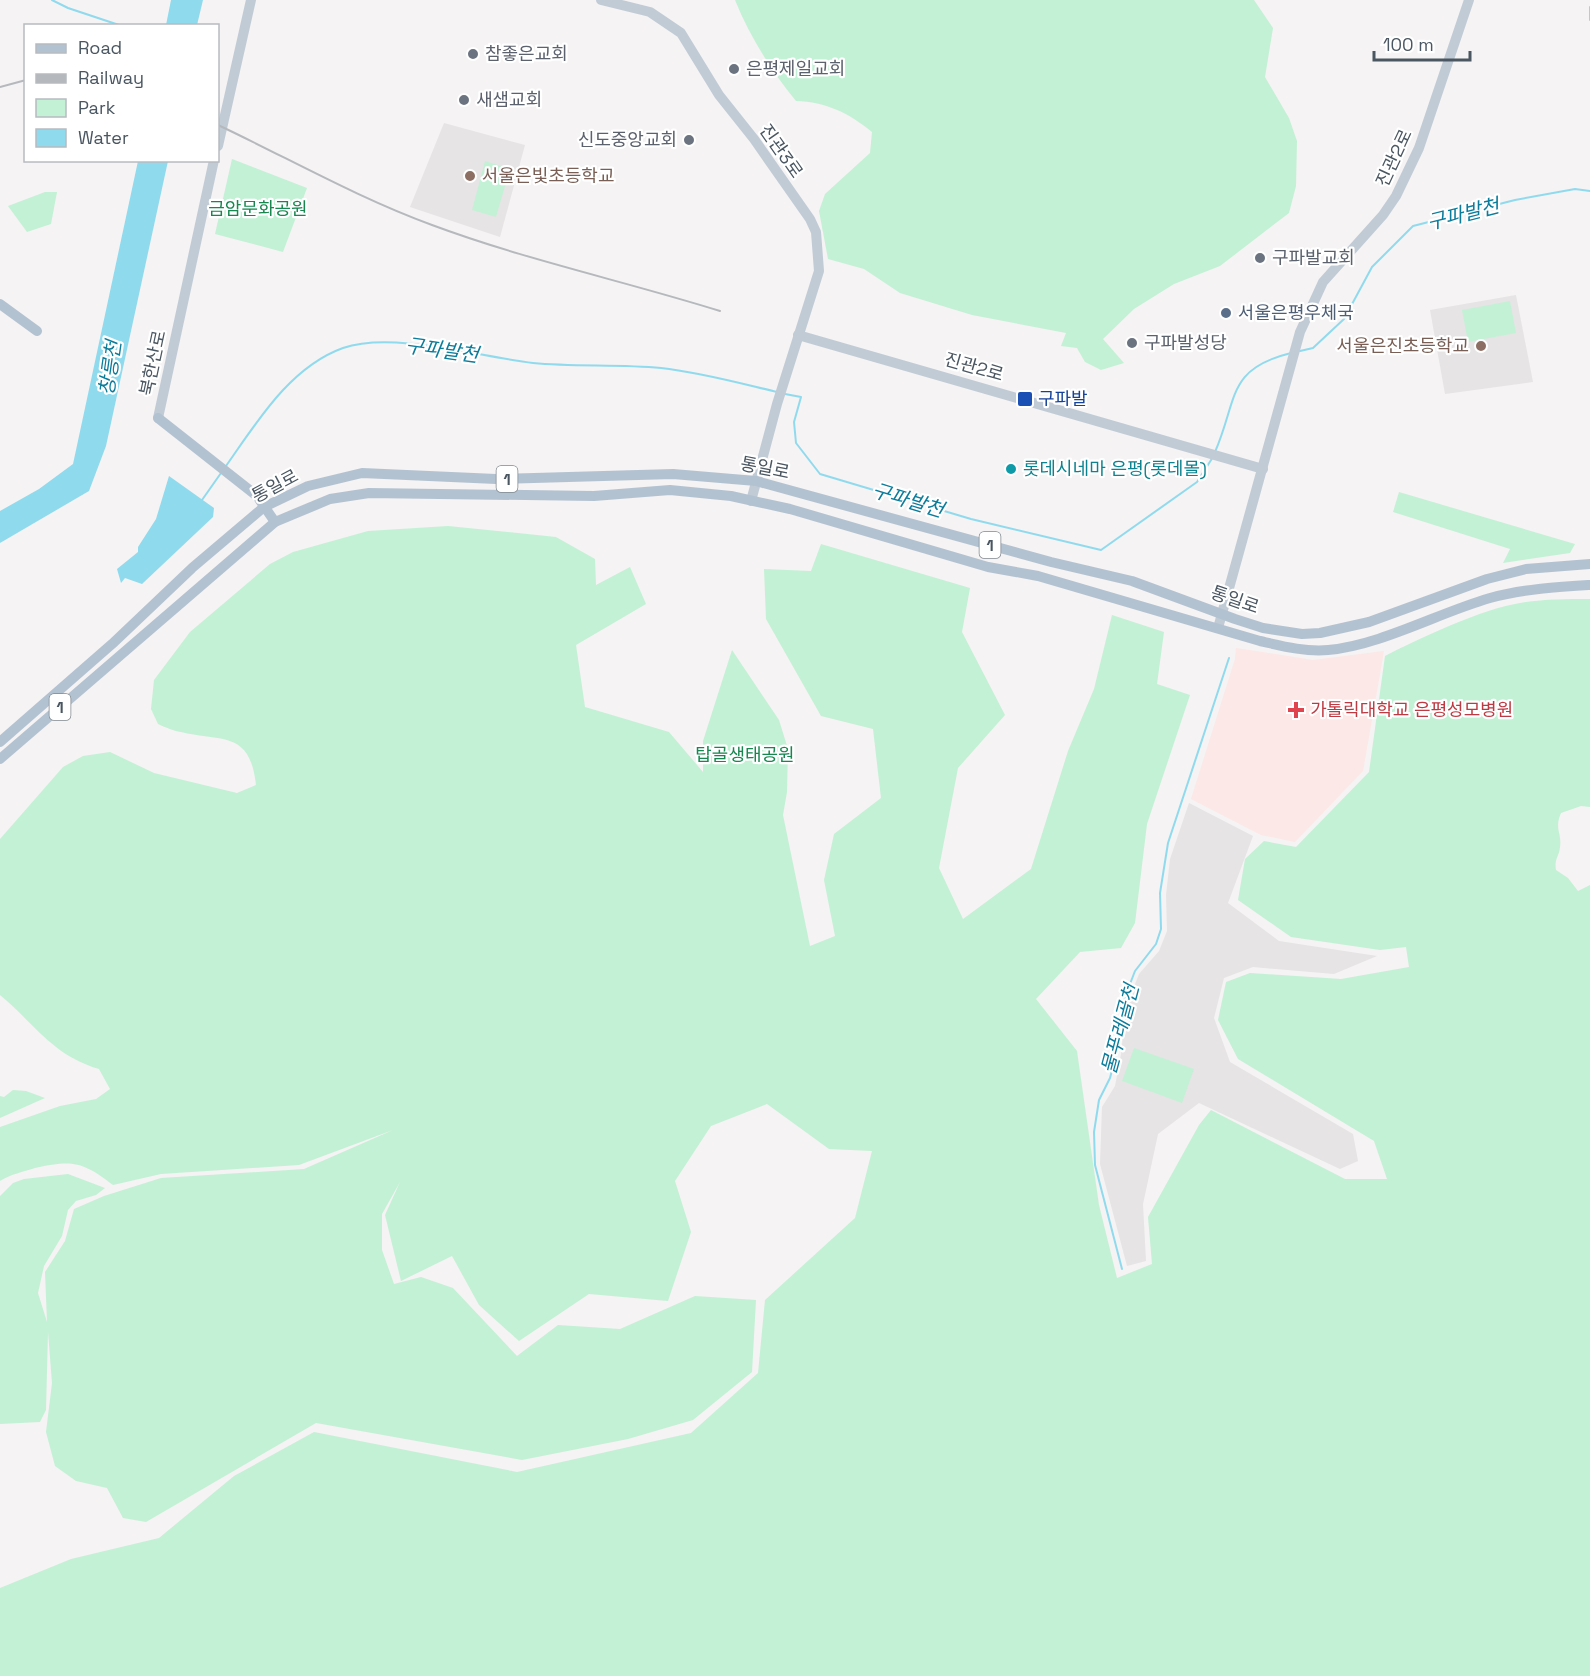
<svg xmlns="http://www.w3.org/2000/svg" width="1590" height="1676" font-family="'Space Grotesk','Noto Sans KR',sans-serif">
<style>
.education{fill:#e6e4e5}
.medical{fill:#fce8e6}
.green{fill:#c3f1d5}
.water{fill:#90daee}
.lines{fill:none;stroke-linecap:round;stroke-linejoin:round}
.stream{stroke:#90daee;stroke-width:2}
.secondary{stroke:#c1cbd6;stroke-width:10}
.primary{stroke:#b3c2d1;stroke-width:10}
.rail{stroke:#b5b8bd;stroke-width:2}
.worship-dot{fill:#6b7280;stroke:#fff;stroke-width:2}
.education-dot{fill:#8d6e63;stroke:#fff;stroke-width:2}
.service-dot{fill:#5c6f8a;stroke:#fff;stroke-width:2}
.transit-dot{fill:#1a4fb4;stroke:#fff;stroke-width:2}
.culture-dot{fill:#0f9aa8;stroke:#fff;stroke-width:2}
.health-dot{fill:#e0444e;stroke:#fff;stroke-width:2}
.labels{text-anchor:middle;stroke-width:4.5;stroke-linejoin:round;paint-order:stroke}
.shield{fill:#fff;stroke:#808990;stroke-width:1.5}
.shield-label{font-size:16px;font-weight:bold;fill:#4a5661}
.worship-label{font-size:18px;fill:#5b616d;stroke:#fff;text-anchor:start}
.street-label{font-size:18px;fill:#4a5661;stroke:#fff}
.education-label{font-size:18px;fill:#785e54;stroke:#fff;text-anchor:start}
.park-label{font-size:18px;fill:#17864f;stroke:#fff}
.service-label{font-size:18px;fill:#4e5e75;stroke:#fff;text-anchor:start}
.transit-label{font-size:18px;fill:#164399;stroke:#fff;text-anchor:start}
.culture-label{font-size:18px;fill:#0d838f;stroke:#fff;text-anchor:start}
.health-label{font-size:18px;fill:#be3a42;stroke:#fff;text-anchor:start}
.water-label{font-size:20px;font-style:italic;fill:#0c7c9b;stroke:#fff}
</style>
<rect width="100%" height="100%" fill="#f5f3f3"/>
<g class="education">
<polygon points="444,123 525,145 500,237 410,207"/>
<polygon points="1516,295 1533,382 1445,394 1430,310"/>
<polygon points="1189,803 1253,836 1228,903 1279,941 1377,956 1334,974 1253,967 1224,978 1214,1018 1230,1062 1353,1134 1358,1161 1340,1169 1199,1103 1158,1134 1143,1204 1146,1261 1127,1266 1100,1164 1102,1107 1115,1086 1121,1054 1126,1007 1139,974 1159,951 1167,931 1166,895 1170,859"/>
</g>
<polygon class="medical" points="1236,648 1313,660 1384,651 1363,771 1295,842 1261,835 1191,799 1235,659"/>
<g class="green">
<path d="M735 0H1254L1273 28 1265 77 1289 118 1297 141 1296 186 1289 213 1220 266 1174 284 1134 309 1103 339 1124 363 1101 370 1085 362 1077 348 1061 346 1066 333 972 315 900 293 864 269 828 259 819 211 825 194 870 153 872 132C849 113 826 102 796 101 771 70 750 37 735 0Z"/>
<polygon points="232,159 307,188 283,252 215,234"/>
<polygon points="485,161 510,169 496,217 472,210"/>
<polygon points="45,192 57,192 51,224 27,232 8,206"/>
<polygon points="1510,301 1516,333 1468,342 1462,310"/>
<polygon points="1399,492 1575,544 1570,553 1503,563 1510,549 1393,512"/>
<path d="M448 526 556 537 595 559 596 585 630 567 646 604 576 645 585 707 669 732 703 772V741L732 650 779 720 788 749 787 792 783 815 810 946 835 936 824 880 834 834 881 798 873 729 821 716 766 619 764 569 811 571 821 544 970 588 962 632 1005 715 958 768 939 868 963 919 1031 869 1068 751 1094 689 1112 615 1164 632 1157 684 1190 695 1147 824 1135 923 1121 948 1080 952 1036 999 1077 1051 1099 1205 1117 1278 1152 1264 1148 1217 1199 1125 1211 1110 1345 1179H1387L1374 1141 1238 1059 1218 1020 1226 982 1250 973 1341 979 1409 967 1406 947 1380 950 1291 937 1238 900 1245 859 1264 841 1296 847 1369 772 1385 656C1420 638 1482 609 1520 603 1543 599 1566 599 1590 599V807L1581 806 1561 813C1554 829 1562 833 1560 847 1559 857 1554 859 1556 870L1568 878 1578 891 1590 885V1676H0V1588L71 1559 159 1538 234 1476 314 1432 517 1472 691 1433 758 1373 765 1300 855 1218 872 1151 829 1149 767 1104 711 1126 675 1181 691 1232 668 1301 589 1294 519 1341 479 1305 452 1256 401 1281 385 1215 400 1182 382 1214V1250L394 1284 421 1277 453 1288 517 1356 558 1325 620 1329 695 1296 756 1300 752 1372 693 1420 628 1439 522 1460 316 1423 146 1522 123 1518 107 1488 76 1481 55 1466 46 1432 52 1383 48 1332 46 1410 40 1422 0 1424V1196L13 1183 24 1179 68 1174 105 1188 96 1195 76 1201 68 1210 62 1236 44 1266 38 1293 47 1322 45 1272 65 1241 74 1209 104 1196 161 1178 304 1169 393 1130 299 1165 161 1174 113 1185C82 1161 72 1160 35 1168 22 1172 12 1174 0 1181V1127L60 1106 96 1099 110 1089 99 1069C52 1055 36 1025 0 995V839L63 767 83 756 110 752 154 773 237 793 256 785C250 730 222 742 181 732 173 731 165 727 158 724L151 709 154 680 190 632 270 564 293 552 368 531Z"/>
<polygon points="1134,1048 1194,1069 1182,1103 1122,1081"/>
<polygon points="13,1090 26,1091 45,1098 0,1118 0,1096 4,1097"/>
</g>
<g class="water">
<polygon points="171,0 203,0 197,25 166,25"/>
<polygon points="138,161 168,161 106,446 89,491 0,543 0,511 39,489 73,464"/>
<polygon points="169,476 214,508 213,517 142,584 125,578 121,583 117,569 138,552 138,547 156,519"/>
</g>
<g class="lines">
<g class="stream">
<polyline points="52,0 68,8 122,26"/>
<polyline points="1590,7 1590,20"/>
<polyline points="1300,351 1313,348 1344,319 1372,267 1413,226 1515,200 1575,189 1590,191"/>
<polyline points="785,394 801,397 794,422 796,443 820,474 971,519 1101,550 1197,482 1213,457"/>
<path d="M1215 452C1238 399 1226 369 1291 353"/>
<path d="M226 466C257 422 290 367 343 348 393 331 480 357 533 363 575 367 618 364 661 368 699 372 739 383 777 392"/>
<polyline points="202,500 221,473"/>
<polyline points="1122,1269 1095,1165 1094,1132 1099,1100 1110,1078 1116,1055 1123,1002 1135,971 1156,944 1161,929 1160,893 1168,843 1229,658"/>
</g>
<g class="secondary">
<polyline points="601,0 650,12 681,33 719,95 754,139 810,219 816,232 819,271 777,404 751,501"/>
<polyline points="218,146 251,0"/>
<polyline points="798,335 1263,469"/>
<polyline points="158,418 214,160"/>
<polyline points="1218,628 1300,332 1323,282 1383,215 1396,196 1419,148 1469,0"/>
</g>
<g class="primary">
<polyline points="0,304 37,331"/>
<polyline points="158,418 257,496 275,522"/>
<polyline points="0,742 112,644 192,568 264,507 308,486 362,473 496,479 673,474 756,481 1051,562 1132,581 1235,619 1263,628 1302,634 1320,633 1369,622 1487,579 1526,569 1590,564"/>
<path d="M0 759 275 522 330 499 369 493 594 496 670 490 731 496 790 509 988 567 1038 576 1260 641C1282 646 1305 652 1328 650 1381 645 1438 613 1490 598 1522 589 1557 587 1590 585"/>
</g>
<g class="rail">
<polyline points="0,87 26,80"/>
<path d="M218 125C288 158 358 198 432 225 526 260 624 281 720 311"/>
</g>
</g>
<g class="worship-dot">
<circle cx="473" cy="54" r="6"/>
<circle cx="734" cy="69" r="6"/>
<circle cx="464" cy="100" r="6"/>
<circle cx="689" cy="140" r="6"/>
<circle cx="1260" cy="258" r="6"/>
<circle cx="1132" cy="343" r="6"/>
</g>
<g class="education-dot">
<circle cx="470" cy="176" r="6"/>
<circle cx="1481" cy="346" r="6"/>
</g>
<circle class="service-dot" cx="1226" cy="313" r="6"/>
<rect class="transit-dot" x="1017" y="391" width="16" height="16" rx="3"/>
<circle class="culture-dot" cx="1011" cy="469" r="6"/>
<path class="health-dot" d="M1293 701h6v6h6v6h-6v6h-6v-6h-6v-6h6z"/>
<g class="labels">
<g class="shield">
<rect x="496.5" y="466" width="21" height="26" rx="4.5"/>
<rect x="979.5" y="532" width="21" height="26" rx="4.5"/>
<rect x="49.5" y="694" width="21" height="26" rx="4.5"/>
</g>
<g class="shield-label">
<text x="507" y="485">1</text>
<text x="990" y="551">1</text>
<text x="60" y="713">1</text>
</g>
<g class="worship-label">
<text x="485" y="60">참좋은교회</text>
<text x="746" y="75">은평제일교회</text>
<text x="476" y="106">새샘교회</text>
<text x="677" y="146" text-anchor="end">신도중앙교회</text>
<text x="1272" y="264">구파발교회</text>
<text x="1144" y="349">구파발성당</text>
</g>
<g class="street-label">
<text transform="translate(781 151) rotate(55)" y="6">진관3로</text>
<text transform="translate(1394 158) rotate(-65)" y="6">진관2로</text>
<text transform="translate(153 363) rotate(-78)" y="6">북한산로</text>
<text transform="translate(974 367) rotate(16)" y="6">진관2로</text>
<text transform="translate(765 468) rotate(11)" y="6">통일로</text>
<text transform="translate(275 486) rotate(-28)" y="6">통일로</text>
<text transform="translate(1235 600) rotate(19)" y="6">통일로</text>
</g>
<g class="education-label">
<text x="482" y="182">서울은빛초등학교</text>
<text x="1469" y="352" text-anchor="end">서울은진초등학교</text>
</g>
<g class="park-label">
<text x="258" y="215">금암문화공원</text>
<text x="745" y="761">탑골생태공원</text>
</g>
<g class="service-label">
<text x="1238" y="319">서울은평우체국</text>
</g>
<g class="transit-label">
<text x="1038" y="405">구파발</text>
</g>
<g class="culture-label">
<text x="1023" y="475">롯데시네마 은평(롯데몰)</text>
</g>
<g class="health-label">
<text x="1310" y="716">가톨릭대학교 은평성모병원</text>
</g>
<g class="water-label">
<text transform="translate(1463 214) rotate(-14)" y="7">구파발천</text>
<text transform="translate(442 350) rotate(8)" y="7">구파발천</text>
<text transform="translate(110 368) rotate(-82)" y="7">창릉천</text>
<text transform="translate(908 500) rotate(17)" y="7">구파발천</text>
<text transform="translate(1120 1029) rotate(-75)" y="7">물푸레골천</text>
</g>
</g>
<rect x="24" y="24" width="195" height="138" fill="#ffffff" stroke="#b7bbc0" stroke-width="1.5"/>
<rect x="36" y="44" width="30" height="9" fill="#b3c2d1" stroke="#b7bbc0" stroke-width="1.5"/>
<text x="78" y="54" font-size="18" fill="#4a5661">Road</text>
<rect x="36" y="74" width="30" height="9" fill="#b5b8bd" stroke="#b7bbc0" stroke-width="1.5"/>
<text x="78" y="84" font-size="18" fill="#4a5661">Railway</text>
<rect x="36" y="99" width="30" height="18" fill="#c3f1d5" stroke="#b7bbc0" stroke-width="1.5"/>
<text x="78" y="114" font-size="18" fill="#4a5661">Park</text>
<rect x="36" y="129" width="30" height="18" fill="#90daee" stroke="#b7bbc0" stroke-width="1.5"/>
<text x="78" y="144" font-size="18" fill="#4a5661">Water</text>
<path d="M1374 51v9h96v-9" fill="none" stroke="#4a5661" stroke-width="3"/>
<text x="1383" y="51" font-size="18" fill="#4a5661" stroke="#ffffff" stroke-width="4.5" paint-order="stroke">100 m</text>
</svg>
